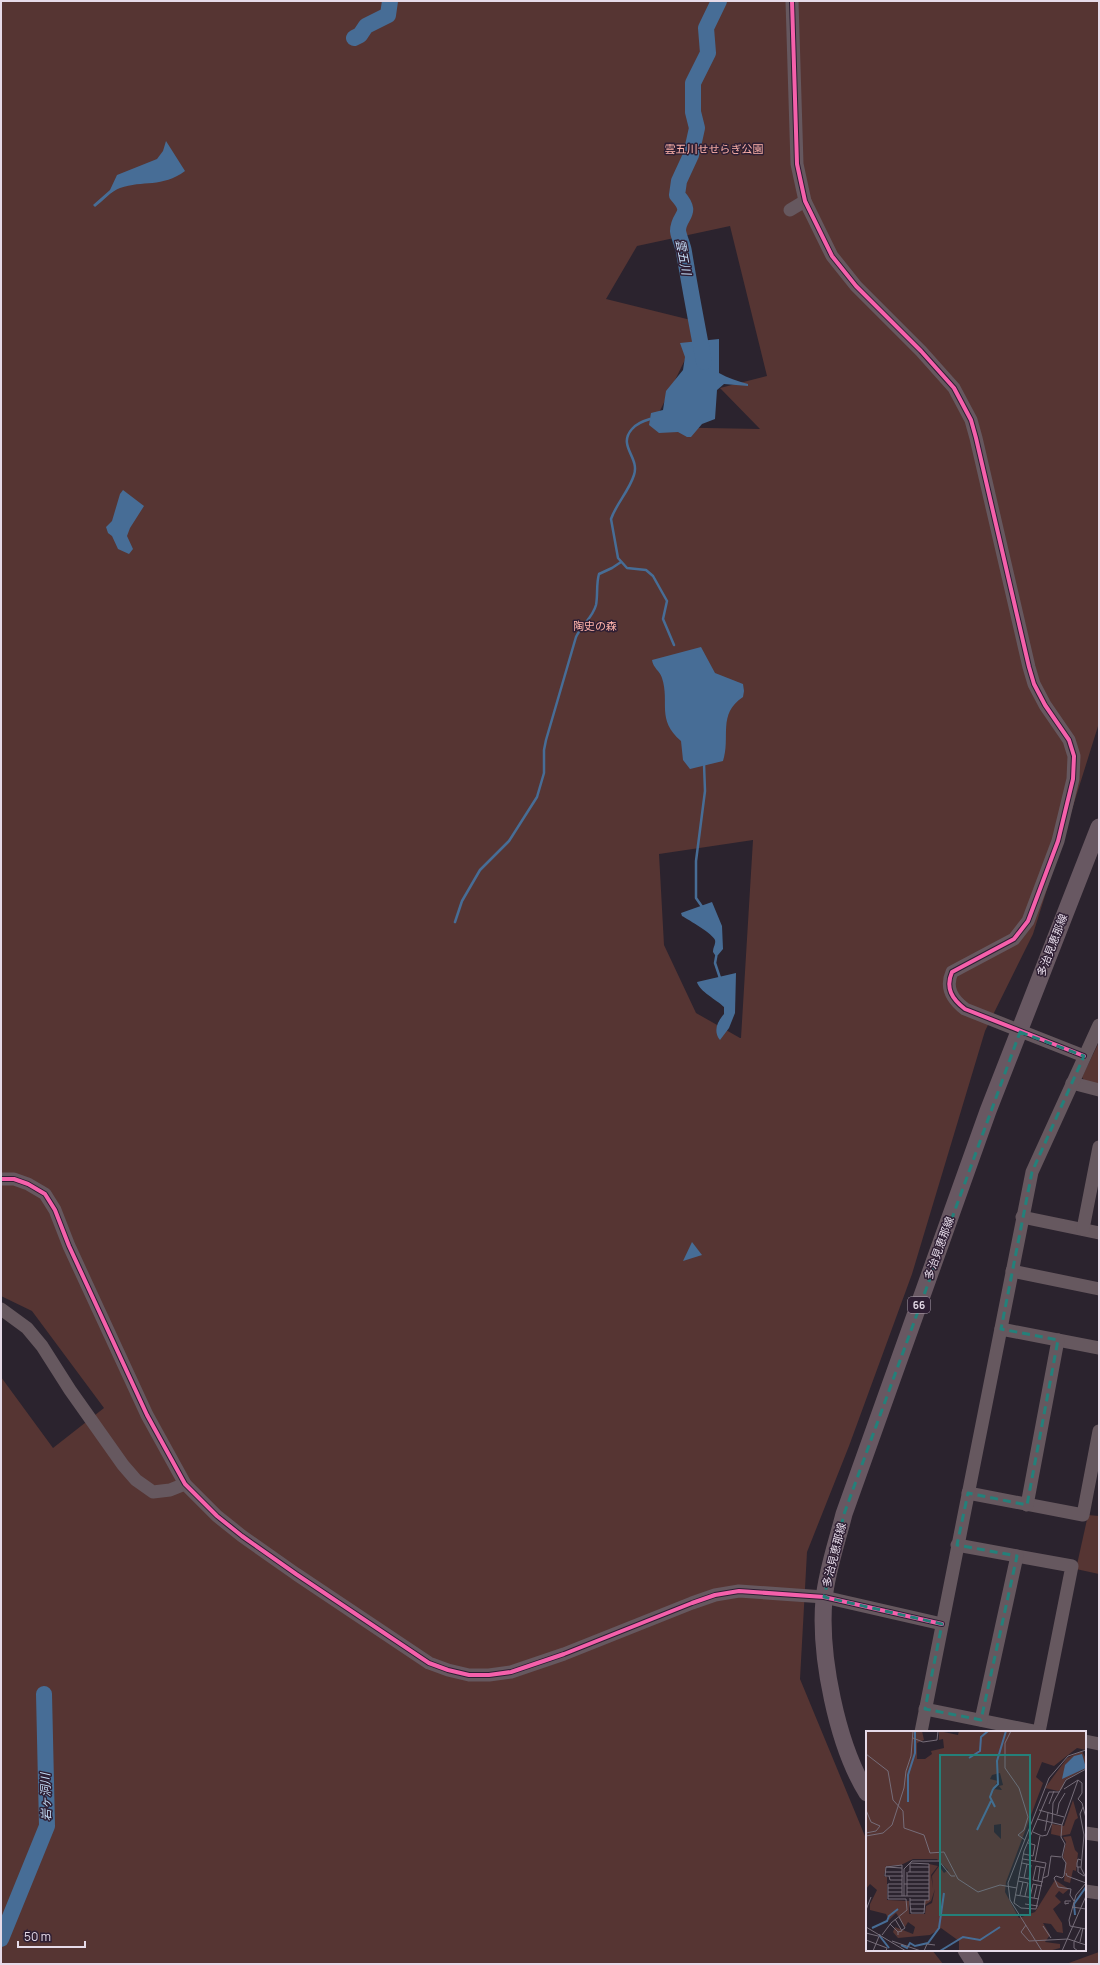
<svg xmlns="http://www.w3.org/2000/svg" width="1100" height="1965" font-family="Manrope,'Noto Sans JP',sans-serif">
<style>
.green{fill:#563533;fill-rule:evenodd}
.water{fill:#476d96}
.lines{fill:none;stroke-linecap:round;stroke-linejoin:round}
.stream{stroke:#476d96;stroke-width:2.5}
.river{stroke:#476d96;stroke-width:16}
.minor{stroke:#66585f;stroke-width:13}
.major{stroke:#685862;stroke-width:17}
.cycleway-casing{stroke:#2e1e33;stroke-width:6}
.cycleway{stroke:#f560ab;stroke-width:4}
.marked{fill:none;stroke:#24807a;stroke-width:3;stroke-dasharray:8 5;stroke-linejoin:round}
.labels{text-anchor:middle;stroke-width:3;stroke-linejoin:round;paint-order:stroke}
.shield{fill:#2e1e33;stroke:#afa2b2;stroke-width:1}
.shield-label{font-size:10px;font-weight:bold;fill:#e6dbe9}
.park-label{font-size:11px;fill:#feb2a9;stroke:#2e1e33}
.street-label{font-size:11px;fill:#e6dbe9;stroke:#2e1e33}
.water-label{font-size:12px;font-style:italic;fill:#c4ddf7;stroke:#2e1e33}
.inset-river{fill:none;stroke:#476d96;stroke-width:2}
.inset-road{fill:none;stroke:#766d79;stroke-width:1}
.view{fill:#24807a;fill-opacity:0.15;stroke:#24807a;stroke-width:2}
.inset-edge{fill:none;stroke:#e6dbe9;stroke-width:2}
</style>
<rect width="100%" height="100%" fill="#2b232e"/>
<g class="green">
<path d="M1 1H1099V723L1033 934 985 1031 912 1274 849 1446 807 1552 800 1679 867 1841V1950H932L943 1964H1V1377L53 1448 104 1408 32 1311 1 1296ZM730 226 767 376 720 388 760 429 652 427 703 323 606 299 637 246ZM753 840 741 1038H740L696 1013 664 945 659 854Z"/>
<polygon points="1099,1042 1099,1086 1085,1082 1082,1077"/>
<polygon points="1088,1515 1099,1516 1099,1574 1076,1569"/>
<polygon points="1099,1952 1099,1964 1066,1964"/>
</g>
<g class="water">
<path d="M166 141 185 171C162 188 143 180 120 188 111 191 103 201 95 207L93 205 110 190 117 175 157 159 163 151Z"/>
<path d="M719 339V373C728 378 737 381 748 384V386L724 384 717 390 715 419 702 424 691 437H687L678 432 659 433 649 425 651 413 663 410 666 391 683 370 685 357 680 343Z"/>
<polygon points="123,490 144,506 130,528 127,536 133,549 129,554 118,549 112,536 108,533 106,527 112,521 120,494"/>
<path d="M701 647 715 673 743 684 744 691 743 697C717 714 731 737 723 761L690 769 683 760 681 741C656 719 670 703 662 678 660 671 653 668 652 660Z"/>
<path d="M712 902 722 926 723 949 718 955H715L713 952C713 947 716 944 715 940 713 934 689 920 682 916L681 913Z"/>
<path d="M736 973 735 1013 729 1028 720 1040C713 1031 717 1022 724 1014V1007C717 1000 699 991 697 982Z"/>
<polygon points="692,1242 702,1255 683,1261"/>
</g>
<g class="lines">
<g class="stream">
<path d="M650 419C643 421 637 423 632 429 617 446 640 457 634 475 629 491 616 504 611 519L618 558 627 568 646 570 653 576 667 601 663 619 674 645"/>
<polyline points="703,908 696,898 696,861 705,791 704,764"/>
<path d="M455 922 462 901 480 870 509 841 537 797 544 773V750L546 740 576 637C581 626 593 617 596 605 598 595 596 584 599 574L612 568 621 562"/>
<polyline points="717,952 715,963 720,978"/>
</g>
<g class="river">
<polyline points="354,38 360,35 366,26 388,15 390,1"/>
<path d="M704 362C697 325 690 289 684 252 683 245 679 238 678 231 678 214 695 215 677 195L679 181 691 155 697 128 693 112V83L708 53 706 28 719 1"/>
<polyline points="1,1939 47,1826 44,1694"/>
</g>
<g class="minor">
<path d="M792 1 797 164 805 201 832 256 856 286 921 351 954 388 971 420 976 438 1029 667 1034 684 1045 705 1069 740 1074 756 1073 779 1058 841 1028 921 1014 939 952 972C945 988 952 999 965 1009L1084 1056"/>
<polyline points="790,210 805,201"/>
<polyline points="1072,1083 1099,1090"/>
<polyline points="1,1179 14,1179 28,1184 45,1194 55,1210 69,1246 147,1415 185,1484 217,1516 242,1536 296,1574 429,1663 448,1670 469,1675 489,1675 511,1672 564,1654 692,1603 715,1595 739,1591 824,1597 942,1624"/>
<polyline points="1022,1217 1099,1233"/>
<polyline points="1083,1229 1099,1147"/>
<polyline points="1012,1271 1099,1289"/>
<polyline points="1,1309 27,1328 42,1346 70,1390 123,1465 136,1480 153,1492 170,1490 185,1484"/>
<polyline points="1001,1329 1099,1348"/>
<polyline points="968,1493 1083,1515 1099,1431"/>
<polyline points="1027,1505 1058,1340"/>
<polyline points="957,1545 1072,1566 1039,1732"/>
<polyline points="925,1709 1039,1732"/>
<polyline points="981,1720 1017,1556"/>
<polyline points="921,1732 1032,1172 1099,1025"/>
<polyline points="1085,1741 1099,1744"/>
<polyline points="1085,1833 1099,1835"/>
<polyline points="1085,1891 1099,1893"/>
</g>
<g class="major">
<path d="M867 1793C837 1745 819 1655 824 1599 827 1570 837 1542 844 1514L988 1111 1099 827"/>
<polyline points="966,1950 975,1964"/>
</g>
<g class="cycleway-casing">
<g id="cycleway">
<path d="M792 1 797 164 805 201 832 256 856 286 921 351 954 388 971 420 976 438 1029 667 1034 684 1045 705 1069 740 1074 756 1073 779 1058 841 1028 921 1014 939 952 972C945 988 952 999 965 1009L1084 1056"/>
<polyline points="1,1179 14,1179 28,1184 45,1194 55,1210 69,1246 147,1415 185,1484 217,1516 242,1536 296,1574 429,1663 448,1670 469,1675 489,1675 511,1672 564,1654 692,1603 715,1595 739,1591 824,1597 942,1624"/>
</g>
</g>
<use href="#cycleway" class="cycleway"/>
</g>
<path class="marked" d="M1020 1032 1084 1056 1032 1172 1001 1329 1058 1340 1027 1505 968 1493 957 1545 1017 1556 981 1720 925 1709 942 1624 824 1597 844 1514Z"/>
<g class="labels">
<rect class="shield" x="908" y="1297" width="22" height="16" rx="3"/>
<g class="shield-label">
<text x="919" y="1309">66</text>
</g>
<g class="park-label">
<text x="714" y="153">雲五川せせらぎ公園</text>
<text x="595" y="630">陶史の森</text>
</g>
<g class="street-label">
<text transform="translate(1052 945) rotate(-69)" y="4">多治見恵那線</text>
<text transform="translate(939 1248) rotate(-70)" y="4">多治見恵那線</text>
<text transform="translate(834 1555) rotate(-76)" y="4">多治見恵那線</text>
</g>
<g class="water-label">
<text transform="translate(683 257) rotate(79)" y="4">雲五川</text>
<text transform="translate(46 1797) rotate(-91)" y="4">岩ヶ洞川</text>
</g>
</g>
<g transform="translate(866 1731)">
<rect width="220" height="220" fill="#2b232e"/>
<path d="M0 0H56L58 9 51 12V28H59L66 23 65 20 78 17 77 8 73 9V0L92 4 93 0H220V19L211 17 188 35 176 31 170 46 177 52 140 151 139 161 153 187 169 181 189 149 203 158 197 163 193 160 189 165 195 171 187 178 196 192 197 202 191 201 185 193 177 192 184 204 179 211 194 213V217L183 220H93V210L75 197 64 204 32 207 27 201 29 196 47 203 49 196 42 191 39 196 30 182 23 189 20 183 4 179V173L11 159 4 153 0 158ZM134 42 137 54 133 55 136 59 127 58 132 50 124 48 126 44ZM135 93V108L128 101V94ZM47 128H71L82 139 78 142 73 135 66 145 67 157 65 144 72 135 63 133V169H59V174L65 170 69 158 66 172 60 175 59 183H43V170L21 169V146L18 145 20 135 35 134ZM216 20 220 28V37L199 49 196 58 192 60 179 57 201 27ZM207 69 212 87 209 89 204 103 194 105 185 103 186 93 198 95ZM205 105 209 119 212 122 210 140 207 139 204 152 198 150 200 131 197 126 200 111 197 106Z" fill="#563533" fill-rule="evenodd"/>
<path d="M216 23 220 37 196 48 199 34 208 25Z" fill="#476d96"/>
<path class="inset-river" d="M103 27 114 20 115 6 122 0M127 58 124 66 129 76M127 58 132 53 131 30 140 0M42 71V44L49 22V0M111 99 125 70M209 184 208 173 220 156M6 197 21 190 23 185 32 178M13 204 23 217M35 214 41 217 44 212 49 215 62 212 73 197 78 162M74 220 97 206 114 209 134 196"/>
<path class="inset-road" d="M145 0 139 12V37L153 57 162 86 158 99 152 104 159 109M47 7 57 11 71 9 72 0M0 23 22 40 27 69 37 80 38 97 58 104 64 122 78 121 92 148 112 161 134 154 151 157M212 49 216 52V62L212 68 216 72 220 87M198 58 212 49M183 73 188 60M217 76 214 83 218 104 215 137 220 147M0 79 5 91 14 95 10 100 0 102M173 79 198 86M191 83 193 72 199 62M171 88 196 94M179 100 182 82M167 101 176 105 181 104 186 92 187 72 200 49 220 38M0 105 17 102 26 94 38 57 40 40 45 25 47 0M158 123 167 125 169 114 162 112M157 128 180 132 170 178 155 177 148 172 152 150 158 120 183 61H193M169 130 174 105M20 136 19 145H37M20 136 36 134V137M20 136 36 137M44 136H63M212 136V141L218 145M215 136H211V132L212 128 215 129M19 141H36M42 141H63M44 141V132L63 133V169H44M200 142 201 145 220 152M23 145 24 149H36M41 145H63M153 146 163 148 165 134 156 132M158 147 161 133M177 147 182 145 185 125 195 126M41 149H63M152 150 162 152 159 165M172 150 174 136M177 151 167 149 170 135 179 137M220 152 210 164 203 189 204 195 220 198M38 153H63M22 157H36M41 157H63M22 161H36M41 161H63M150 164 173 168M154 164 157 151M22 165H63M36 165V137M38 165V138L46 130H73L85 145H89M41 165V141M164 166 167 153 176 155M44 167V173H59M168 167 171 154M208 170 204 164 205 158 192 156 188 147 190 145 196 147 198 145 200 132 196 126 199 113 195 106 196 94 212 49M203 172 199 173V170H205M44 173 45 182H58L59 169M159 173 172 175M206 176 220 178M45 178H59M0 179 5 166M33 186 39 197 36 199M29 188 36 200 32 201M24 193 32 201V204M160 194 155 201 163 210 202 208 220 214M177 195 185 207M0 196 40 220M0 202 12 205M16 204 25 192 41 179 40 168H22V153H36M0 209 21 217 20 220M26 210 55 220M214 211 217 197M7 220 14 203M58 220 61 213 69 214M176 220 144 169 142 152 183 47 202 25 220 19M196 220 220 165M212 220 208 217V211L215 197"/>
<path class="view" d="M74 24H164V184H74Z"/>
<rect width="220" height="220" class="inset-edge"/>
</g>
<rect width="1100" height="1965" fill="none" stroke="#e6dbe9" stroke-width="4"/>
<path d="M18 1941v6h67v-6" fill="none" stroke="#e6dbe9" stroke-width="2"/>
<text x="24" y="1941" font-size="12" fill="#e6dbe9" stroke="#2e1e33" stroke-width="3" paint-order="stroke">50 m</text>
</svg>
